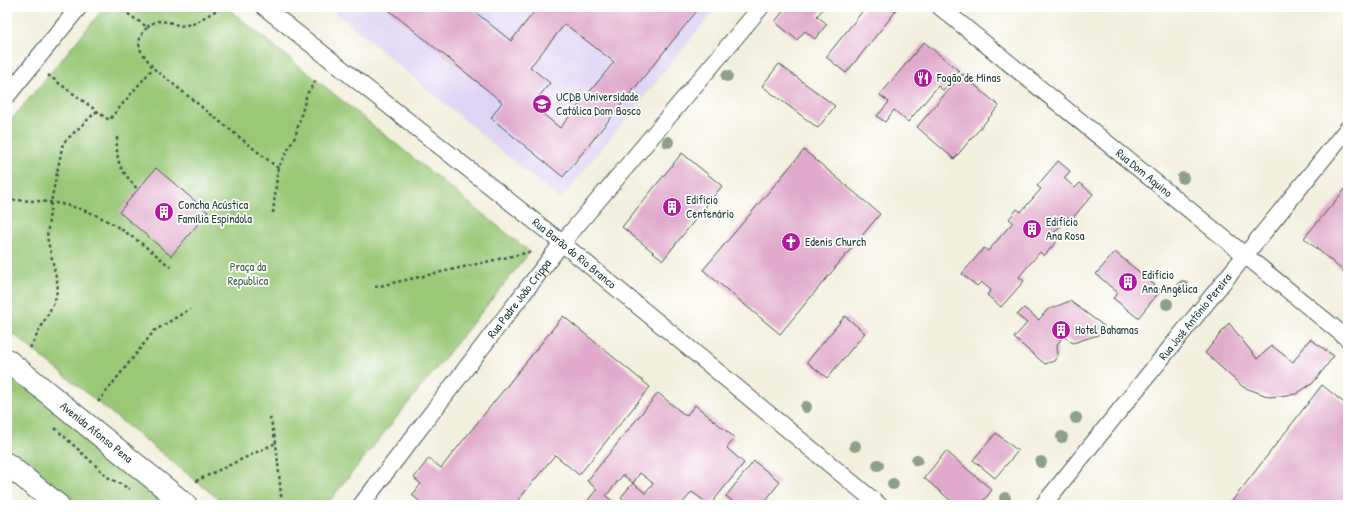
<svg xmlns="http://www.w3.org/2000/svg" width="1355" height="512" font-family="'Patrick Hand',sans-serif">
<style>
.built{fill:#e0d4f4}
.green{fill:#9ac877;stroke:#5c8256}
.building{fill:#e1aacc;fill-rule:evenodd}
.lines{fill:none;stroke-linecap:round;stroke-linejoin:round}
.street-casing{stroke:#3f584d;stroke-width:18}
.primary-casing{stroke:#3f584d;stroke-width:24}
.path{stroke:#3f584d;stroke-width:2.5;stroke-dasharray:3 3;stroke-linecap:butt}
.street{stroke:#fff;stroke-width:16}
.primary{stroke:#fff;stroke-width:22}
.tree{fill:#8fa089}
.labels{text-anchor:middle;stroke-width:3.5;stroke-linejoin:round;paint-order:stroke}
.poi-label{font-size:12px;fill:#1f3d34;stroke:#fff;text-anchor:start}
.street-label{font-size:12px;fill:#1f3d34;stroke:#fff}
.park-label{font-size:12px;fill:#3e6045;stroke:#fff}
</style>
<rect width="100%" height="100%" fill="#fff"/>
<filter id="ink" filterUnits="userSpaceOnUse"><feTurbulence type="fractalNoise" baseFrequency=".025" numOctaves="2"/><feDisplacementMap in="SourceGraphic" scale="8" xChannelSelector="R" yChannelSelector="G"/><feConvolveMatrix kernelMatrix="1 2 1 2 8 2 1 2 1" color-interpolation-filters="sRGB"/></filter>
<filter id="wash" filterUnits="userSpaceOnUse"><feTurbulence type="fractalNoise" baseFrequency=".012" numOctaves="4" result="noise"/><feDisplacementMap in="SourceGraphic" scale="16" xChannelSelector="R" yChannelSelector="G"/><feGaussianBlur stdDeviation="0.9" result="paint"/><feColorMatrix in="noise" values="0 0 0 0 0 0 0 0 0 0 0 0 0 0 0 0 0 1.4 0 .05"/><feComposite in="paint" operator="in"/></filter>
<g filter="url(#wash)">
<rect width="100%" height="100%" fill="#f3efdd"/>
<polygon class="built" points="329,7 717,7 560,200"/>
<g class="green">
<polygon points="105,7 226,7 530,252 326,505 226,505 7,329 7,125"/>
<polygon points="7,360 186,505 58,505 7,464"/>
</g>
<g id="blocks">
<g class="building">
<path d="M385 7H469L511 41 538 7H700L563 177 491 118 502 102ZM565 24 614 62 560 128 532 105 550 83 530 67Z"/>
<polygon points="786,7 825,7 817,16 827,24 815,39 805,31 797,40 775,22"/>
<polygon points="866,7 891,7 896,11 846,73 826,57"/>
<polygon points="924,42 959,71 943,90 938,86 908,122 894,110 885,122 877,116 889,102 880,95"/>
<polygon points="779,64 835,106 818,128 762,86"/>
<polygon points="962,74 999,106 954,159 917,127"/>
<polygon points="804,150 880,214 780,334 703,270"/>
<polygon points="682,153 722,186 663,260 622,227"/>
<polygon points="1058,161 1070,171 1064,178 1075,188 1080,183 1093,194 1071,220 1068,217 1051,236 1057,241 1044,256 1040,252 1019,277 1024,281 1001,307 987,295 991,290 981,282 977,286 962,274 984,248 988,251 1013,222 1009,219 1017,209 1021,212 1041,189 1037,186"/>
<polygon points="156,168 208,212 171,256 119,212"/>
<polygon points="1348,186 1348,275 1304,238"/>
<polygon points="1115,252 1161,290 1138,318 1113,298 1118,293 1096,274"/>
<polygon points="1070,301 1104,326 1098,335 1073,343 1063,336 1057,345 1058,355 1054,361 1045,364 1014,338 1027,323 1017,315 1024,308 1039,320 1047,310"/>
<polygon points="563,316 650,387 579,475 555,455 514,505 424,505 412,495 421,484 414,478 429,458 441,468"/>
<polygon points="845,316 865,333 827,378 807,362"/>
<polygon points="1229,323 1257,359 1272,346 1293,362 1310,339 1334,356 1313,383 1296,394 1270,397 1243,387 1205,353"/>
<polygon points="1322,385 1348,406 1348,505 1229,505"/>
<polygon points="658,393 686,416 695,405 735,438 727,448 744,463 710,505 692,492 681,505 630,505 621,497 633,483 645,493 653,483 640,473 633,483 623,475 606,496 617,505 584,505 597,489 587,481"/>
<polygon points="996,433 1018,451 995,478 973,460"/>
<polygon points="946,451 992,490 980,505 956,505 924,478"/>
<polygon points="754,461 780,482 762,505 737,505 726,496"/>
</g>
</g>
</g>
<g filter="url(#ink)">
<use href="#blocks" fill-opacity="0" stroke="#3f584d" stroke-width="1"/>
<g class="lines">
<g class="street-casing">
<g id="street">
<path id="s1" d="M264 7 562 243 879 505"/>
<path id="s2" d="M940 7 1348 339"/>
<polyline points="7,96 79,7"/>
<path id="s3" d="M361 505 562 243 761 7"/>
<path id="s4" d="M1043 505 1348 128"/>
</g>
</g>
<g class="primary-casing">
<g id="primary">
<path id="s5" d="M7 360 186 505"/>
<polyline points="7,464 58,505"/>
</g>
</g>
<g class="path">
<polyline points="118,7 147,27 140,37 139,48 153,68 278,168"/>
<polyline points="147,27 156,21 169,22 180,26 193,24 222,7"/>
<polyline points="48,75 109,120 153,68"/>
<path d="M117 137C116 166 120 168 138 190"/>
<path d="M7 201C16 199 26 201 35 201 93 203 130 233 173 269"/>
<polyline points="273,213 278,168 295,137 307,94 316,80"/>
<polyline points="375,287 530,252"/>
<polyline points="30,348 55,301 58,285 47,237 51,202 63,143 97,111"/>
<polyline points="98,402 154,331 190,309"/>
<polyline points="270,417 276,443 282,505"/>
<polyline points="55,428 109,478 130,489"/>
<polyline points="196,481 276,443"/>
</g>
<use href="#street" class="street"/>
<use href="#primary" class="primary"/>
</g>
<g class="tree">
<circle cx="727" cy="76" r="6"/>
<circle cx="668" cy="142" r="6"/>
<circle cx="1183" cy="178" r="6"/>
<circle cx="1183" cy="286" r="6"/>
<circle cx="1167" cy="304" r="6"/>
<circle cx="806" cy="407" r="6"/>
<circle cx="1076" cy="418" r="6"/>
<circle cx="1062" cy="437" r="6"/>
<circle cx="855" cy="446" r="6"/>
<circle cx="917" cy="460" r="6"/>
<circle cx="1041" cy="462" r="6"/>
<circle cx="878" cy="465" r="6"/>
<circle cx="893" cy="484" r="6"/>
<circle cx="1005" cy="498" r="6"/>
</g>
</g>
<defs>
<g id="restaurant-disc" transform="scale(1)"><circle r="9.5" fill="#b5179e" stroke="#fff"/><path d="M-5-6h1v4h1v-4h1v4h1v-4h1v5L-1.5 .5V6h-2V.5L-5-1ZM5-6V6H3V1.5H1.5Q1.5-4 5-6Z" fill="#fff"/></g>
<g id="university-disc" transform="scale(1)"><circle r="9.5" fill="#b5179e" stroke="#fff"/><path d="M0-5L7-2L0 1L-7-2ZM-4 1L0 2.5L4 1V4Q0 6-4 4Z" fill="#fff"/></g>
<g id="building-disc" transform="scale(1)"><circle r="9.5" fill="#b5179e" stroke="#fff"/><path d="M-4-6H4V6H1V3H-1V6H-4ZM-2.5-4.3h1.7v1.8h-1.7ZM.8-4.3h1.7v1.8H.8ZM-2.5-1h1.7V.8h-1.7ZM.8-1h1.7V.8H.8Z" fill="#fff"/></g>
<g id="church-disc" transform="scale(1)"><circle r="9.5" fill="#b5179e" stroke="#fff"/><path d="M-1.2-6h2.4v3.5h3.3v2.4h-3.3V6h-2.4V-.1h-3.3v-2.4h3.3Z" fill="#fff"/></g>
</defs>
<g fill-rule="evenodd">
<use href="#restaurant-disc" x="923" y="78"/>
<use href="#university-disc" x="542" y="104"/>
<use href="#building-disc" x="672" y="207"/>
<use href="#building-disc" x="164" y="212"/>
<use href="#building-disc" x="1032" y="229"/>
<use href="#church-disc" x="791" y="242"/>
<use href="#building-disc" x="1128" y="282"/>
<use href="#building-disc" x="1061" y="330"/>
</g>
<g class="labels">
<g class="poi-label">
<text x="937" y="82">Fogão de Minas</text>
<text x="556" y="101">UCDB Universidade<tspan x="556" dy="14">Católica Dom Bosco</tspan></text>
<text x="686" y="204">Edifício<tspan x="686" dy="14">Centenário</tspan></text>
<text x="178" y="209">Concha Acústica<tspan x="178" dy="14">Família Espíndola</tspan></text>
<text x="1046" y="226">Edifício<tspan x="1046" dy="14">Ana Rosa</tspan></text>
<text x="805" y="246">Edenis Church</text>
<text x="1142" y="279">Edifício<tspan x="1142" dy="14">Ana Angélica</tspan></text>
<text x="1075" y="334">Hotel Bahamas</text>
</g>
<g class="street-label">
<text dy="4" stroke="none"><textPath href="#s2" startOffset="263">Rua Dom Aquino</textPath></text>
<text dy="4" stroke="none"><textPath href="#s1" startOffset="396">Rua Barão do Rio Branco</textPath></text>
<text dy="4" stroke="none"><textPath href="#s3" startOffset="260">Rua Padre João Crippa</textPath></text>
<text dy="4" stroke="none"><textPath href="#s4" startOffset="242">Rua José Antônio Pereira</textPath></text>
<text dy="4" stroke="none"><textPath href="#s5" startOffset="115">Avenida Afonso Pena</textPath></text>
</g>
<g class="park-label">
<text x="248" y="271">Praça da<tspan x="248" dy="14">Republica</tspan></text>
</g>
</g>
<rect width="1355" height="512" fill="none" stroke="#fff" stroke-width="24"/>
</svg>
